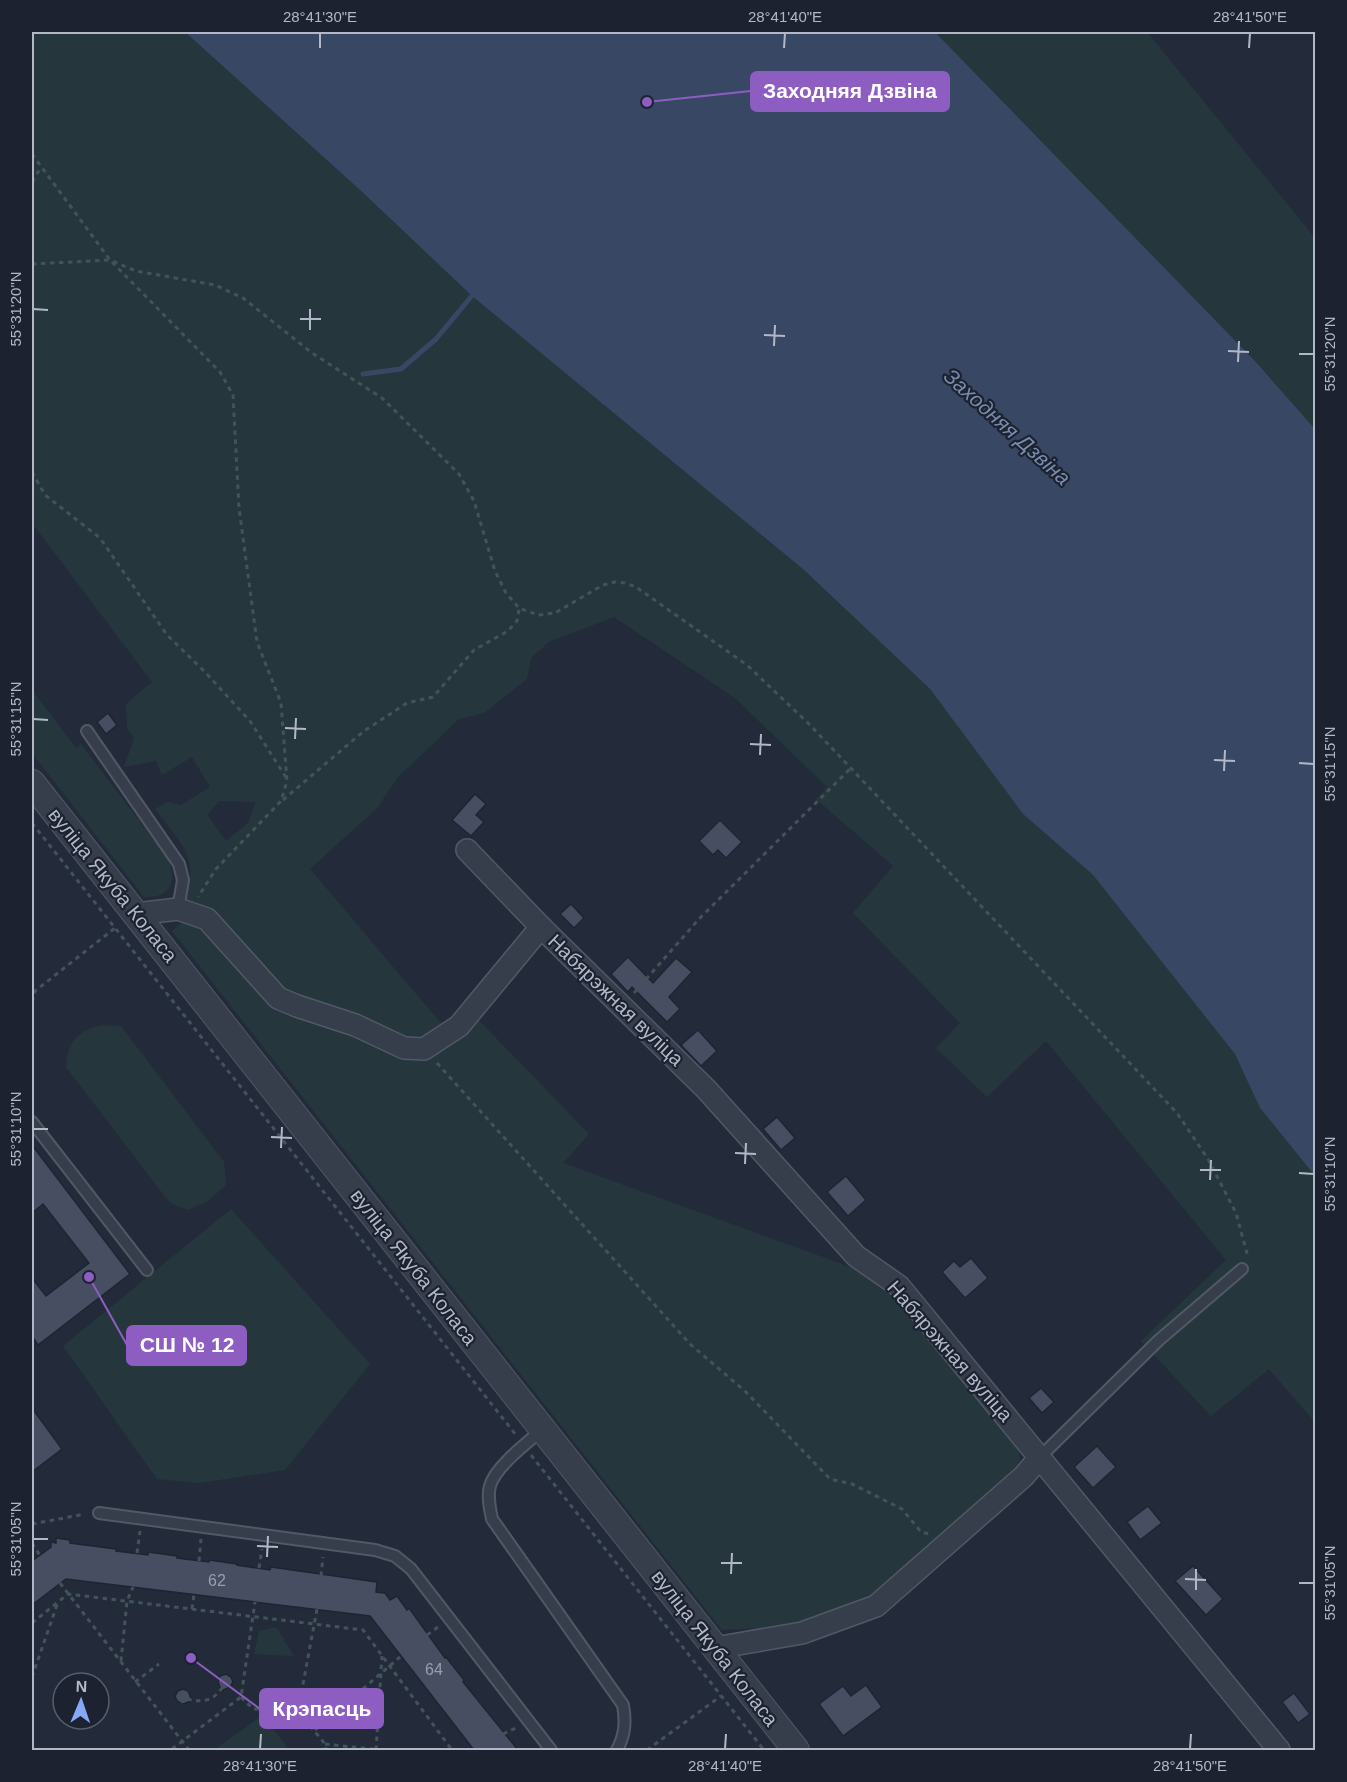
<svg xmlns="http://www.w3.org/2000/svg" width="1347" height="1782" font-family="Arial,sans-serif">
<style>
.green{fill:#25373c;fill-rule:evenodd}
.water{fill:#384764}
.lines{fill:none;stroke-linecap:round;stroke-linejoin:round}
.stream{stroke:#384764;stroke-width:5}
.building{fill:#474e62;stroke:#1e2432;stroke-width:1.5}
.service-casing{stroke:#525866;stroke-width:14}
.minor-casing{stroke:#525866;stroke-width:24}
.tertiary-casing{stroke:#525866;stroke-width:28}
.path{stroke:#425459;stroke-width:3;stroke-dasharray:4.5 4.5;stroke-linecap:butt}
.service{stroke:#363d4b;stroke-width:10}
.minor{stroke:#363d4b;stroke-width:21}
.tertiary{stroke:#363d4b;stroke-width:26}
.ticks{fill:none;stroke:#b2b8c7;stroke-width:2}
.labels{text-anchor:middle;stroke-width:4.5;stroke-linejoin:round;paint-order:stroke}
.number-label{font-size:16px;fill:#979eae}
.street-label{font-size:20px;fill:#b2b8c7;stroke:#1c2230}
.water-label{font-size:21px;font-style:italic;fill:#7a8cae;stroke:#1c2230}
.leader{fill:none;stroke:#8e5dc2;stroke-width:2}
.callout-dot{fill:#8e5dc2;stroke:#1c2230;stroke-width:2}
.callout{fill:#8e5dc2;stroke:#8e5dc2;stroke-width:2}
.callout-label{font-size:21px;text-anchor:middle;font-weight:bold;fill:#fff}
.neatline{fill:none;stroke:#b2b8c7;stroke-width:2}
.ticks-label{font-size:15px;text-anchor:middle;fill:#b2b8c7}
</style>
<rect width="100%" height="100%" fill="#232b3b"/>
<g class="green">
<path d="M32 32H185L360 190 472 296 804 570 930 689 1023 814 1093 875 1236 1054 1260 1108 1315 1176V1422L1269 1369 1211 1416 1141 1341 1226 1260 1046 1041 987 1097 936 1048 960 1023 853 913 893 866 816 799 827 787 735 698 614 617 549 642 531 658 527 679 484 713 459 719 397 778 377 808 310 869 445 1028 468 1009 589 1134 563 1163 864 1272 901 1299 1018 1446 1020 1459 1015 1471 881 1591 798 1626 722 1630 172 931 201 906 186 901C199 854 181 844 155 809L168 802 181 805 210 787 192 757 162 775 156 761 124 767 134 738 127 728 126 704 152 682 32 523ZM219 801 256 802 248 823 226 841 207 815Z"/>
<polygon points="935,32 1147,32 1315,238 1315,429 1256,362"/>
<path d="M32 690 76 748 81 744 168 859C178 883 170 898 144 897L32 753Z"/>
<path d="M100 1025 121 1026 224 1162 226 1185 208 1201 188 1210 170 1203 66 1067C69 1040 75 1034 100 1025Z"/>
<polygon points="231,1209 370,1364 285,1470 199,1483 157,1479 63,1346"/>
<polygon points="276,1627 294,1656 254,1654 259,1631"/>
<polygon points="263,1715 289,1750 214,1750"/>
</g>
<polygon class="water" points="185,32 935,32 1256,362 1315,429 1315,1176 1260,1108 1235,1054 1093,875 1023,814 930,689 804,570 472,296 360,190"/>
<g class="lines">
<polyline class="stream" points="363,374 401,369 436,339 475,292"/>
</g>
<g class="building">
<polygon points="108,713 117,725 106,734 97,722"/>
<polygon points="475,794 486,804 476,815 484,822 471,836 452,820"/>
<polygon points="720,820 742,842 726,858 718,850 713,855 699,841"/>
<polygon points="571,904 584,918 574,928 560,914"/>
<polygon points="628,957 653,983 676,958 692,972 669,997 680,1009 667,1022 632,987 628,992 611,974"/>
<polygon points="698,1030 717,1051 701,1066 681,1045"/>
<polygon points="777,1117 795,1138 781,1150 763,1129"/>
<polygon points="32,1145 130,1274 38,1345 32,1336 32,1278 46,1296 89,1263 43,1204 32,1213"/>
<polygon points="846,1176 866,1200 848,1216 827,1192"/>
<polygon points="971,1258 988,1278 965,1298 942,1272 954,1261 960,1267"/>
<polygon points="1041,1388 1054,1402 1042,1413 1029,1398"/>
<polygon points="32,1408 62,1449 32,1472"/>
<polygon points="1097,1446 1116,1467 1093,1488 1074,1467"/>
<polygon points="1148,1506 1162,1523 1140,1540 1127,1522"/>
<polygon points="56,1538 70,1540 70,1543 116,1549 116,1551 148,1555 148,1552 177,1556 177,1558 209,1562 209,1560 237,1564 237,1565 270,1570 271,1567 377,1582 376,1592 385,1593 390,1600 397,1596 407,1610 409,1608 445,1658 446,1657 464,1680 463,1682 518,1750 474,1750 370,1616 66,1579 32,1605 32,1561 51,1547 51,1542 56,1543"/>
<polygon points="1193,1566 1223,1599 1206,1615 1175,1581"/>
<polygon points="226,1674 231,1677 233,1682 230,1687 221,1691 218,1681 220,1676"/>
<polygon points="866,1685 882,1707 843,1736 819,1704 843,1686 851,1696"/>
<polygon points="183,1689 188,1691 192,1701 182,1704 177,1701 175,1696 178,1691"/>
<polygon points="1294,1693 1310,1714 1298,1723 1282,1702"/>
</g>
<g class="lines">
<g class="service-casing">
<g id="service">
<polyline points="87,731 179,864 183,880 178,909"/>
<polyline points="32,1122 147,1270"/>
<path d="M542 1430C527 1443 495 1467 490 1486 487 1496 490 1509 492 1519L623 1705C626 1722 625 1735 617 1750"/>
<polyline points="1040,1457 1159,1340 1242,1269"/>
<polyline points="99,1513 375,1550 395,1556 411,1569 551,1750"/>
</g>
</g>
<g class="minor-casing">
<g id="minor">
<polyline points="467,850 541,927 706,1089 856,1256 899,1286 1279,1750"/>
<polyline points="136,914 178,909 207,919 278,998 297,1006 355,1025 404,1048 424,1049 459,1026 541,927"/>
<polyline points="715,1648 802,1633 876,1606 1024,1476 1040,1457"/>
</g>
</g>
<g class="tertiary-casing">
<polyline id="tertiary" points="32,783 796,1750"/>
</g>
<g class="path">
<polyline points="32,154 110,260 136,271 215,285 243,298 312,353 382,398 459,474 474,501 495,571 506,593 519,608 538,615 555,613 603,585 615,582 625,583 636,587 747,665 809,724 1177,1113 1208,1159 1236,1213 1248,1257"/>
<polyline points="32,182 41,167"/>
<polyline points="32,264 110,260 220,372 233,395 239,508 257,642 281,703 287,781 281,801 216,869 198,897"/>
<polyline points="32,472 45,495 100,538 167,635 205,672 250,721 287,779"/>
<polyline points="283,800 364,731 407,703 433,697 474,650 508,631 517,621 519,609"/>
<polyline points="32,823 516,1435"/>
<polyline points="634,993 699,919 850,769"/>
<polyline points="32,1002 35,991 115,928"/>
<polyline points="32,1051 32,1050"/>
<polyline points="437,1063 690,1344 746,1392 830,1479 852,1484 902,1509 921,1532 929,1534"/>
<polyline points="531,1455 764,1750"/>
<polyline points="32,1524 85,1514"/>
<polyline points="32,1543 41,1557"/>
<polyline points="137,1553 140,1531"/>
<polyline points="199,1561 201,1539"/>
<polyline points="259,1568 262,1549"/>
<polyline points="321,1576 323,1557"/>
<polyline points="60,1583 189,1750"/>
<polyline points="192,1609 194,1594"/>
<polyline points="32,1623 68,1594 363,1630 452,1750"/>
<polyline points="427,1635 438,1627"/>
<polyline points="121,1661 127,1601 133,1587"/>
<polyline points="32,1677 58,1602"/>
<polyline points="135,1682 159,1664"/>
<polyline points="241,1697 253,1709 298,1711 325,1744 326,1750"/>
<path d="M187 1699C202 1703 213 1701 222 1688"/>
<polyline points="181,1702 187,1700 187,1694"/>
<polyline points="298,1711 317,1609"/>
<polyline points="315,1730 400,1657"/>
<polyline points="503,1734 518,1727"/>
<polyline points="325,1744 381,1750"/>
<polyline points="172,1749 241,1697 255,1602"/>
<polyline points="376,1750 382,1656"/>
<polyline points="647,1750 721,1696"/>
</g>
<use href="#service" class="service"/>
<use href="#minor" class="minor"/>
<use href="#tertiary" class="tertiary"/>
</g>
<path class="ticks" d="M320 48V33M784 48 785 33M1249 48 1250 33M33 309 48 310M300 319H321M310 330V309M764 335 785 336M774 346 775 325M1228 351 1249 352M1299 354H1314M1238 362 1239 341M33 719 48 720M285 728 306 729M295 739 296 718M750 744 771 745M760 755 761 734M1214 760 1235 761M1299 763 1314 764M1224 771 1225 750M33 1129H48M271 1137 292 1138M281 1148 282 1127M735 1153 756 1154M745 1164 746 1143M1200 1170H1221M1299 1173 1314 1174M1210 1180 1211 1160M33 1539H48M257 1546 278 1547M267 1557 268 1536M721 1563H742M731 1574 732 1553M1185 1579 1206 1580M1299 1583H1314M1196 1590V1569M260 1749 261 1734M725 1749 726 1734M1190 1749 1191 1734"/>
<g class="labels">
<g class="number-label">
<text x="217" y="1586">62</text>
<text x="434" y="1675">64</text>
</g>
<g class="street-label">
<text transform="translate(113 885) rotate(51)" y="7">вуліца Якуба Коласа</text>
<text transform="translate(616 1000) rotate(44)" y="7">Набярэжная вуліца</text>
<text transform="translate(414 1267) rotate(52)" y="7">вуліца Якуба Коласа</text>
<text transform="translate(950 1351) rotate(49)" y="7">Набярэжная вуліца</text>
<text transform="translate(715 1648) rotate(52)" y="7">вуліца Якуба Коласа</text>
</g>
<g class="water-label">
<text transform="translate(1007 427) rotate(42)" y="7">Заходняя Дзвіна</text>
</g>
</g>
<path class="leader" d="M647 102L751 91M89 1277L127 1345M191 1658L260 1709"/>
<g class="callout-dot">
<circle cx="647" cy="102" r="6"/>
<circle cx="89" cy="1277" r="6"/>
<circle cx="191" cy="1658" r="6"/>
</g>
<g class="callout">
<rect x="751" y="72" width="198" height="39" rx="6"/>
<rect x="127" y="1326" width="119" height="39" rx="6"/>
<rect x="260" y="1689" width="123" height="39" rx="6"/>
</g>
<g class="callout-label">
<text x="850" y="98">Заходняя Дзвіна</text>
<text x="187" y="1352">СШ № 12</text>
<text x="322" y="1716">Крэпасць</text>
</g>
<rect width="1347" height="1782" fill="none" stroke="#1c2230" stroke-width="66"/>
<g transform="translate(81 1701) rotate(2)"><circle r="28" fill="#1c2230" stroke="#585e6c" stroke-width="1.5"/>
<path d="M0-4.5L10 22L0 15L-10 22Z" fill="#87a8f6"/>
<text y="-9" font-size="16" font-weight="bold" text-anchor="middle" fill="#b2b8c7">N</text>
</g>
<rect x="33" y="33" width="1281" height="1716" class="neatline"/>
<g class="ticks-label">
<text x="320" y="22">28°41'30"E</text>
<text x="785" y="22">28°41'40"E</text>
<text x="1250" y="22">28°41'50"E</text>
<text transform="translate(16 309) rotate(-90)" y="5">55°31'20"N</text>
<text transform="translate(1330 354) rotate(-90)" y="5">55°31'20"N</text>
<text transform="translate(16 719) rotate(-90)" y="5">55°31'15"N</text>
<text transform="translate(1330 764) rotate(-90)" y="5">55°31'15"N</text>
<text transform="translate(16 1129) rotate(-90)" y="5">55°31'10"N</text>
<text transform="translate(1330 1174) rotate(-90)" y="5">55°31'10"N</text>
<text transform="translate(16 1539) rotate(-90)" y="5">55°31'05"N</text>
<text transform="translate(1330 1583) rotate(-90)" y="5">55°31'05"N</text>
<text x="260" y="1771">28°41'30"E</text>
<text x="725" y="1771">28°41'40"E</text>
<text x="1190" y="1771">28°41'50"E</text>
</g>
</svg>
